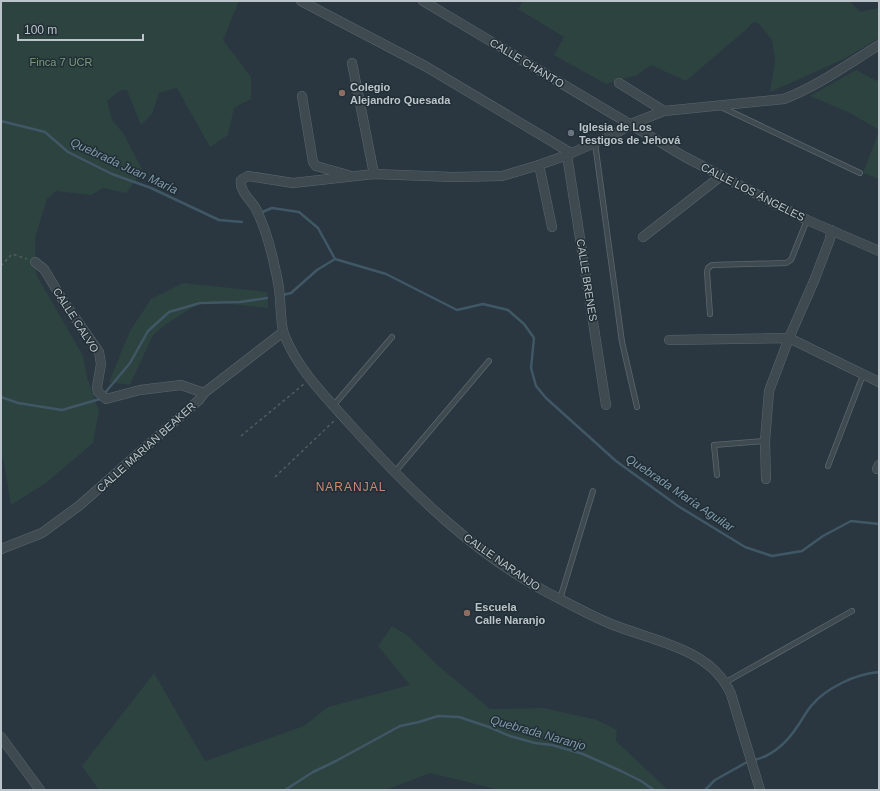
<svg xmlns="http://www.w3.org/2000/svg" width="880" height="791" font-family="Arial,sans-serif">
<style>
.green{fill:#2d4340}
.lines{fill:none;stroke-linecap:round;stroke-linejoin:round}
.stream{stroke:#405765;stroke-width:2.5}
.lane-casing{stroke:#5c676d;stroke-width:6}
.street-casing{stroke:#5c676d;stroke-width:10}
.path{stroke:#4c5f5d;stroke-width:1.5;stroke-dasharray:3 3;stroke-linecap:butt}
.lane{stroke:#3e4950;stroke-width:4.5}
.street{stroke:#3e4950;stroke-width:9}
.education-dot{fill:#8d6e63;stroke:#222e35;stroke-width:1.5}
.worship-dot{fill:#6b7280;stroke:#222e35;stroke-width:1.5}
.labels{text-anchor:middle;stroke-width:3;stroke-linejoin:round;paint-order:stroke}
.park-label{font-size:11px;fill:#7c9d7d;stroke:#222e35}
.street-label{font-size:11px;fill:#bbc4ca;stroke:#222e35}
.poi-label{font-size:11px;font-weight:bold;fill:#bbc4ca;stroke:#222e35;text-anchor:start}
.water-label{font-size:12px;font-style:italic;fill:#7f99aa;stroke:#222e35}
.neighbourhood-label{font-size:12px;letter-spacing:1px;fill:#cb8a75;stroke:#222e35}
</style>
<rect width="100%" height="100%" fill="#2a3740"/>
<g class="green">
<polygon points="1,1 239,1 223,40 251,77 251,99 234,108 228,135 210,147 177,88 159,93 152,114 141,125 127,90 121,90 107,101 112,120 123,133 143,171 126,193 103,188 91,195 56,191 47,199 35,238 36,274 83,356 87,377 99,411 93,443 46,483 11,505 3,457 1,458"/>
<polygon points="523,1 850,1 860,12 878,8 879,38 844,59 770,92 775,61 772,40 758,23 753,22 748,28 686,81 651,65 637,75 606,84 554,55 564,37 518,9"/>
<polygon points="856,70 879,82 879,130 850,113 810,96"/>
<polygon points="879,131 879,179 863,173"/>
<polygon points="183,283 267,292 268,308 203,301 166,324 153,335 130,385 109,382 130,331 151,299"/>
<polygon points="392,626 407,635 441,668 490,709 544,708 597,720 617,730 616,741 668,790 500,790 430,773 386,790 99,790 82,766 154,673 205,761 304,726 328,707 410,685 378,646"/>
</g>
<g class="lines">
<g class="stream">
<polyline points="1,121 45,132 68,152 112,174 151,188 219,220 242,222"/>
<polyline points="260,213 272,208 299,212 318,228 335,259"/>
<polyline points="283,295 291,293 317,270 335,259 386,274 457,310 483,304 508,310 524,324 534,338 531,368 536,386 546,398 616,461 678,506 745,547 772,556 802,551 823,536 851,521 879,524"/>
<polyline points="104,394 130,363 148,331 169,312 200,303 240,302 267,298"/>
<polyline points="1,397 18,403 62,410 100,399 101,397"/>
<path d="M754 760C772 756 787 742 797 727 802 720 806 712 811 706 826 688 855 674 879 672"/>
<polyline points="285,790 313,772 336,761 400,726 419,722 438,716 459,717 489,727 510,736 535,743 552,745 583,754 621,771 641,781 654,790"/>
<polyline points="705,790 715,780 749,761"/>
</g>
<g class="lane-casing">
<g id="lane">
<polyline points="721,107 860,173"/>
<polyline points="595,143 622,342 637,407"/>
<polyline points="710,314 707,272 708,268 712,265 786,263 791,260 807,220"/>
<polyline points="333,406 392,337"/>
<polyline points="828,466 863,375"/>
<polyline points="394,473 489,361"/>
<polyline points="717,475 714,445 765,441"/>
<polyline points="560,599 593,491"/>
<polyline points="726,682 852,611"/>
</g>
</g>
<g class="street-casing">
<g id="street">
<polyline points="301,1 425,66 571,153"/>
<polyline points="423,1 685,157 807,220 879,251"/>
<polyline points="352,63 374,174"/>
<polyline points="619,83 664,111"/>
<polyline points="302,96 313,162 316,166 348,175"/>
<polyline points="567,155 606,405"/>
<polyline points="539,165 552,227"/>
<polyline points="643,237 721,176"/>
<polyline points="35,262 44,269 62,299 99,352 101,364 97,387 98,392 106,399 140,390 181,385 204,393"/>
<polyline points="669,340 789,338 879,382"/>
<polyline points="877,469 879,465"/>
<polyline points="766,479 765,441 769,391 789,338 814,281 830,239 831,230"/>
<polyline points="1,549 42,533 80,505 199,400 204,393 283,332"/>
<polyline points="1,737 40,790"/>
<path d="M760 790 731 694C711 648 653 641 611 624 594 617 577 608 560 599 477 558 409 490 348 422 323 394 297 368 284 334 280 323 281 301 279 289 278 279 275 269 273 259 269 242 264 225 256 209 251 200 239 191 241 180L248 176 293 183 374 174 453 177 502 176 539 165 567 155 613 135 631 124 664 111 784 99C818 86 848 64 879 45"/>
</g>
</g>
<g class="path">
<polyline points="1,266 12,254 27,259"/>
<polyline points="241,436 304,384"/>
<polyline points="275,477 335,420"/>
</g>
<use href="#lane" class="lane"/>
<use href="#street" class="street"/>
</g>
<g class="education-dot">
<circle cx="342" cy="93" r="4"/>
<circle cx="467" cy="613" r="4"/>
</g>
<circle class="worship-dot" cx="571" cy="133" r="4"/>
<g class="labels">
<g class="park-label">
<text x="61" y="66">Finca 7 UCR</text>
</g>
<g class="street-label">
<text transform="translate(527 63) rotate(31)" y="4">CALLE CHANTO</text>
<text transform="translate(753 192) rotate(27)" y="4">CALLE LOS ÁNGELES</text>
<text transform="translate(587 280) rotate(81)" y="4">CALLE BRENES</text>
<text transform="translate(76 320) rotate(57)" y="4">CALLE CALVO</text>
<text transform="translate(146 447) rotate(-42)" y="4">CALLE MARIAN BEAKER</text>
<text transform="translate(502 562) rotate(35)" y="4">CALLE NARANJO</text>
</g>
<g class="poi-label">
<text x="350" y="91">Colegio<tspan x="350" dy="13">Alejandro Quesada</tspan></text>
<text x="579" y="131">Iglesia de Los<tspan x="579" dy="13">Testigos de Jehová</tspan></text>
<text x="475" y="611">Escuela<tspan x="475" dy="13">Calle Naranjo</tspan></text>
</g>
<g class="water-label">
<text transform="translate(124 166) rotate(25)" y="4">Quebrada Juan María</text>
<text transform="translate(680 493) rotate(34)" y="4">Quebrada María Aguilar</text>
<text transform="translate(538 733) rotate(16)" y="4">Quebrada Naranjo</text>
</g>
<g class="neighbourhood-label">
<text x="351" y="491">NARANJAL</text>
</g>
</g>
<rect width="880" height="791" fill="none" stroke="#bbc4ca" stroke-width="4"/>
<path d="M18 34v6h125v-6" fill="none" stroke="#bbc4ca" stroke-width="2"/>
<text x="24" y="34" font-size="12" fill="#bbc4ca" stroke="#222e35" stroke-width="3" paint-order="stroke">100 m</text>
</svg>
